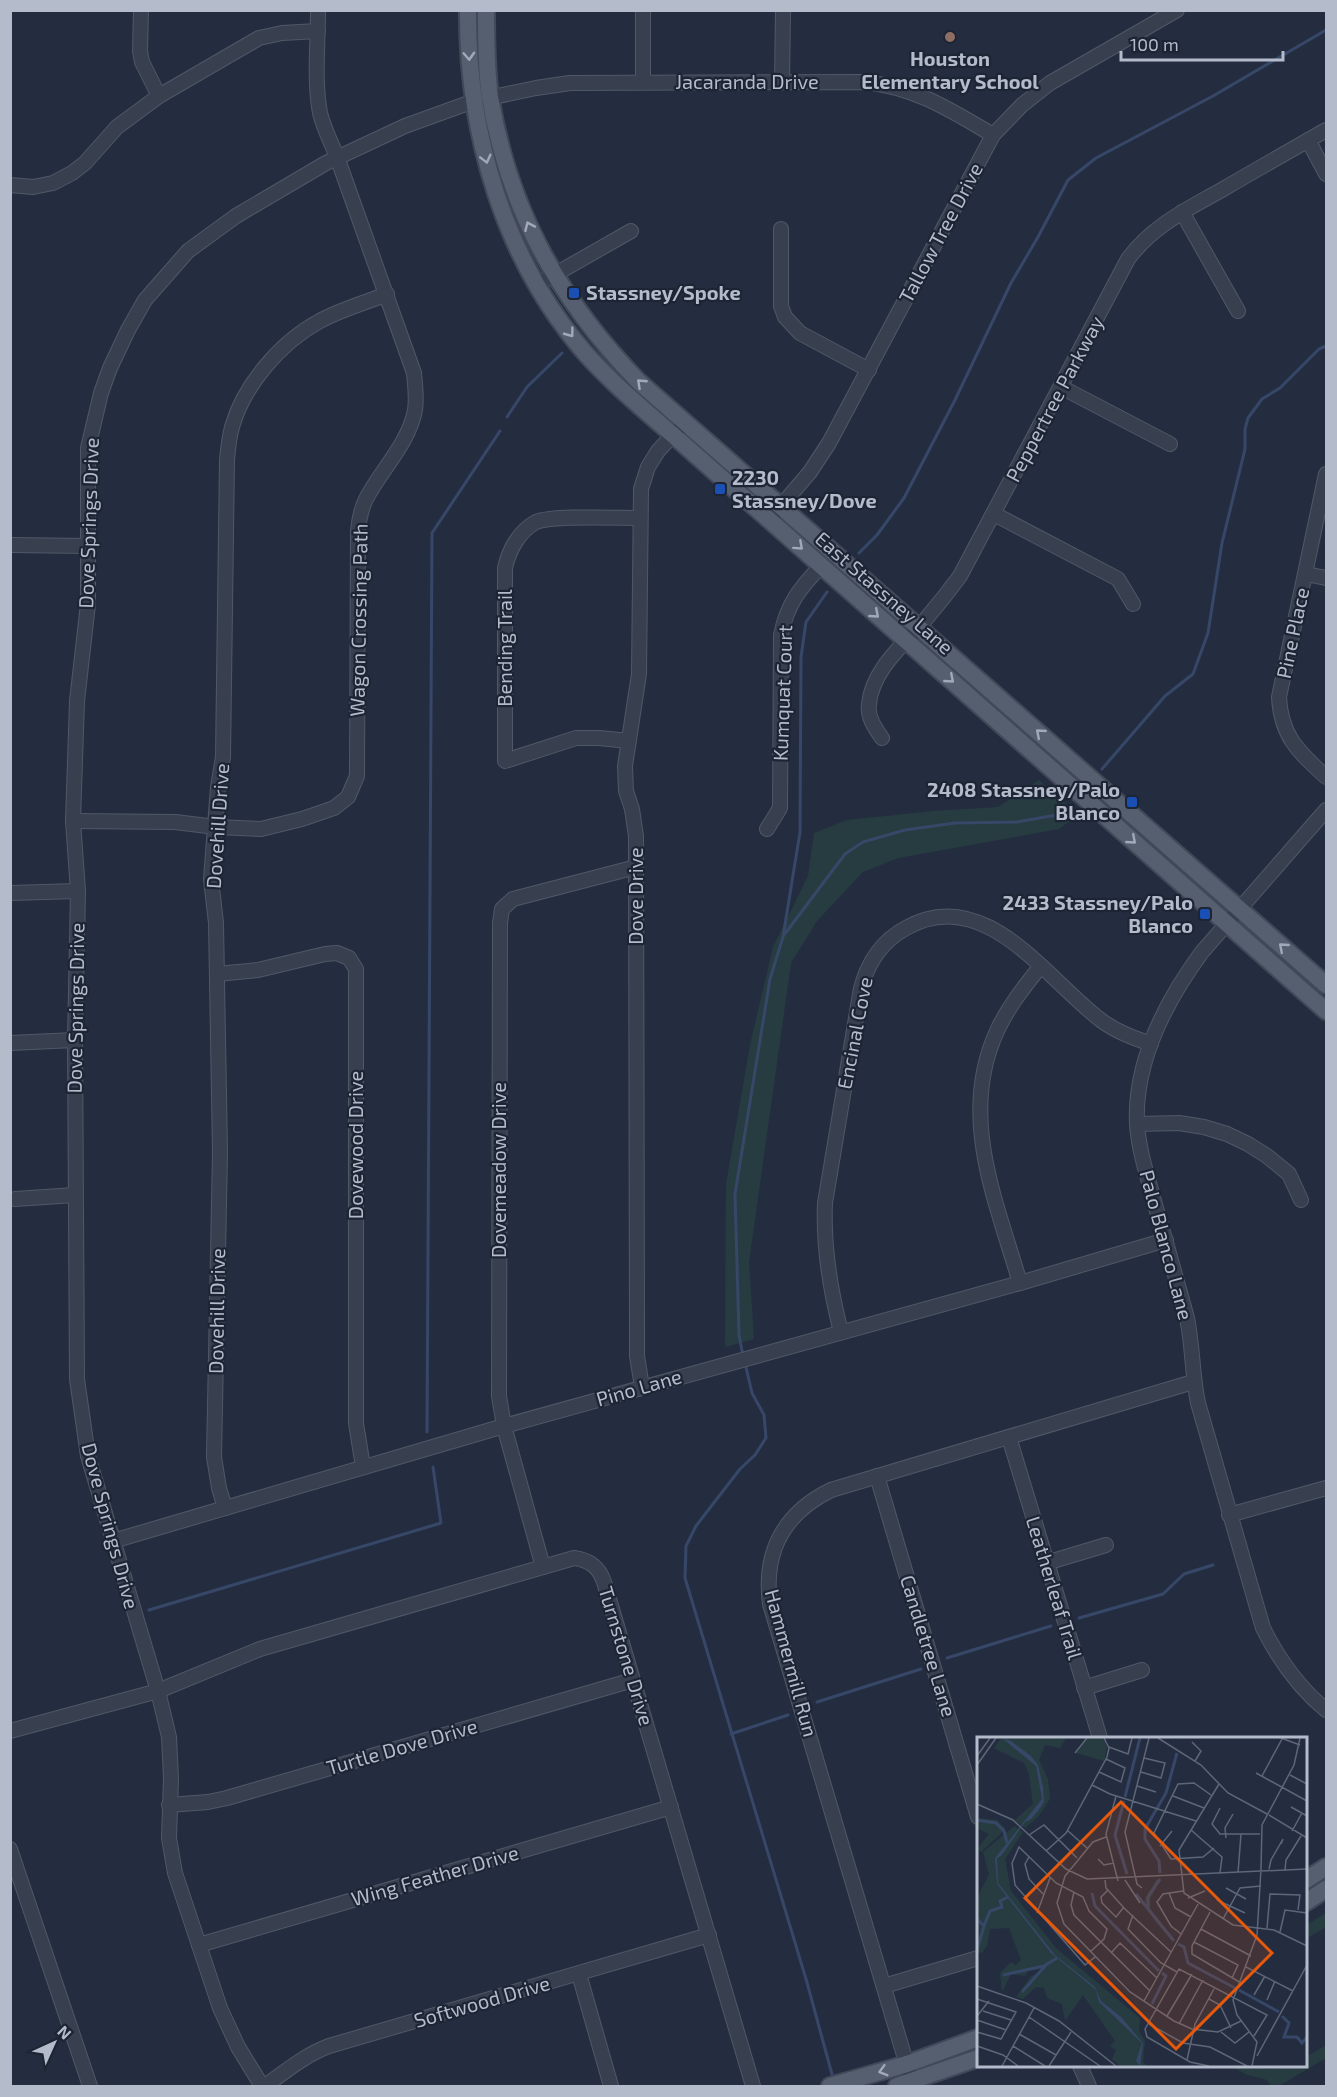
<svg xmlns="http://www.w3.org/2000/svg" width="1337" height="2097" font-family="'Exo 2',sans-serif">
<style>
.green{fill:#263c41}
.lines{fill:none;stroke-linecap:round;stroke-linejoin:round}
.stream{stroke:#374768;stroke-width:3}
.minor-casing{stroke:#505867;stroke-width:16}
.major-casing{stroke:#414959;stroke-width:20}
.minor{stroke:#384050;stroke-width:14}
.major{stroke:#565f70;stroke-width:16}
.oneway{stroke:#a1a9b8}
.education-dot{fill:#8d6e63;stroke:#1d2535;stroke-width:2}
.transit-dot{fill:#1a4fb4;stroke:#1d2535;stroke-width:2}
.labels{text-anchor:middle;stroke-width:4.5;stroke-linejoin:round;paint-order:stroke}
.poi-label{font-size:20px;font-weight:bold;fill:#b4bbca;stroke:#1d2535;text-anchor:start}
.street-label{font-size:20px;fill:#b4bbca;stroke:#1d2535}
.inset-river{fill:none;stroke:#374768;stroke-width:3}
.inset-road{fill:none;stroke:#5e6677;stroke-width:1.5}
.view{fill:#e8590c;fill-opacity:0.15;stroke:#e8590c;stroke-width:3}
.inset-edge{fill:none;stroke:#b4bbca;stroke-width:3}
</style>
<rect width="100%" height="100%" fill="#242d40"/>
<g class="green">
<polygon points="1039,780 1078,815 1059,829 898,858 863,872 817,921 791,963 749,1262 754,1339 725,1347 726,1184 750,1045 773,947 808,876 814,833 847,820 934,811 998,807"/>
<polygon points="1326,1913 1326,1927 1306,1939 1306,1925"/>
<polygon points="1326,2045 1326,2058 1279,2086 1271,2086 1267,2080 1247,2075 1231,2066 1253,2066 1267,2069 1306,2066 1306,2057"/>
</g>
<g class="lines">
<g class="stream">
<polyline points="507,417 527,387 562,353"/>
<polyline points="859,553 877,535 904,498 954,402 1011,283 1038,237 1068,180 1096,158 1213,96 1326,30"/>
<polyline points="1102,769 1165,696 1193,674 1208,633 1222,543 1245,449 1245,429 1248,418 1262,399 1280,388 1319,349 1326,346"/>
<polyline points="784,935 845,854 863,842 905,830 955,823 1017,822 1062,814 1070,805"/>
<polyline points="743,1356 739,1335 735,1194 770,979 783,937 800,832 801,657 806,622 827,592"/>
<polyline points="745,1363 752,1393 764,1415 766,1438 755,1455 740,1469 696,1526 686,1546 685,1578 806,1979 833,2078"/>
<polyline points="427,1432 432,533 500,431"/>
<polyline points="149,1610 441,1523 433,1467"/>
<polyline points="1079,1618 1163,1594 1184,1574 1213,1565"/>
<polyline points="947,1658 1051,1626"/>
<polyline points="817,1702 921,1669"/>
<polyline points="731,1734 788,1715"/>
</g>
<g class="minor-casing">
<g id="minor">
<polyline points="141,10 140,51 142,62 159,96"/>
<polyline points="643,10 643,82"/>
<polyline points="782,81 783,10"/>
<polyline points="1308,140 1326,174"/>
<polyline points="10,185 33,187 53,183 72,173 85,163 117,127 159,96 259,38 282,33 318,31"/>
<polyline points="1182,212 1238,311"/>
<polyline points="781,229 781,306 785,317 800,333 869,370"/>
<polyline points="538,284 631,231"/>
<polyline points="1061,387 1170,444"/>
<path d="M1326 474 1279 697C1281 737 1299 752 1326 777"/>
<polyline points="775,513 810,472 829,443 993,135 1022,105 1050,83 1177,10"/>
<polyline points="994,514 1118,579 1133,604"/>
<polyline points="10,545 88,546"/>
<polyline points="1306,574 1326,578"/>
<path d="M882 738C875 728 867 717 869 704 872 670 904 644 925 620 937 606 949 591 960 576L1128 259C1153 225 1190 208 1225 188 1259 168 1293 149 1326 130"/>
<path d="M629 741 599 738H576L505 761V568C509 550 519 531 536 522 551 515 619 518 640 518"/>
<path d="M1326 810 1202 952C1166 1001 1134 1062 1137 1124 1139 1153 1149 1181 1156 1208 1167 1245 1177 1282 1187 1318 1193 1347 1192 1375 1198 1403L1263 1628C1279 1660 1298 1687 1326 1710"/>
<path d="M73 821 175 822 216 827 261 829 302 819 334 808 348 797 357 776 358 531C359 520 361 509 366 499 381 470 409 443 415 410 417 398 415 385 414 373L337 157C331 142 324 129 320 113 314 81 318 44 318 10"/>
<path d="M767 829 780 808 781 635C787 604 800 588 821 566"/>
<polyline points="10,893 78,891"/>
<polyline points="217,974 258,970 325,954 337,953 349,958 356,969 356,1423 363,1467"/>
<polyline points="10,1043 75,1040"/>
<polyline points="1137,1124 1179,1123 1204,1127 1227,1134 1248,1144 1267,1156 1289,1174 1301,1200"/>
<polyline points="15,1199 75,1195"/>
<path d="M1020 1283C996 1200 958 1116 997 1031 1008 1007 1024 987 1040 967"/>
<path d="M841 1332C830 1289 823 1248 825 1203L861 988C868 962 882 941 906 928 985 883 1047 980 1102 1021 1117 1032 1134 1038 1151 1044"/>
<polyline points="642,1387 637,1356 637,1327 636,836 632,809 626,791 625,766 639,674 641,489 648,467 658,451 685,422"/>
<polyline points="1009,1437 1100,1738"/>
<polyline points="877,1476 978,1817"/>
<path d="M225 1508 219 1488 214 1457 220 1152 216 923 211 879 218 787 223 757 227 460C228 449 229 438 232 427 244 385 280 343 318 322 339 310 365 303 387 294"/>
<polyline points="1229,1515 1326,1488"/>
<polyline points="113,1541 504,1426 1020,1283 1166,1240"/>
<polyline points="1046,1563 1106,1545"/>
<polyline points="543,1567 504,1426 499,1396 500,923 502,909 513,899 636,867"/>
<polyline points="1084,1688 1142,1670"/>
<path d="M10 1731 158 1691 260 1649 574 1558C590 1560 599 1567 604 1582L753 2086"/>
<polyline points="169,1805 208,1802 227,1798 633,1680"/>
<polyline points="10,1849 90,2086"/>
<polyline points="199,1945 671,1807"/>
<polyline points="579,1974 611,2086"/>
<polyline points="884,1986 978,1958"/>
<polyline points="1080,2066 1089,2086"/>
<path d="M909 2072 770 1604C763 1552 784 1513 831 1490L1193 1382"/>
<path d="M262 2086 238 2047 220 2008 175 1873 169 1838 171 1778 169 1737 158 1691 88 1456 77 1379 75 1040 78 891 73 821 77 701 88 604V448L101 393 110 368 128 330 145 300 188 251 236 216 326 163 405 126 474 101 536 88 570 83 866 82C917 88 950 110 993 135"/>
<path d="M265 2086C286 2071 305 2055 329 2046L709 1935"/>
</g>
</g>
<g class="major-casing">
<g id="major">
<path d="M468 10C467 133 504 260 586 354 612 383 643 409 673 435L1326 1011"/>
<path d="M486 10C486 39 486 69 490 97 509 211 559 299 638 381L1326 985"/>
<polyline points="1306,1880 1326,1867"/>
<polyline points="1306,1902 1326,1889"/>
<polyline points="830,2086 907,2064 978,2038"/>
<polyline points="897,2086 978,2058"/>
</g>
</g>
<use href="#minor" class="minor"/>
<use href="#major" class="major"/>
</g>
<defs><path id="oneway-chevron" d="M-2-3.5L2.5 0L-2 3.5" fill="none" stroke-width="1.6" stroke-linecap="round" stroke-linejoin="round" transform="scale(1.5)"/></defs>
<g class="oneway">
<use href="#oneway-chevron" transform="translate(469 56) rotate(87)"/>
<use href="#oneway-chevron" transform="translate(486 159) rotate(76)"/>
<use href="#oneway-chevron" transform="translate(529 226) rotate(-114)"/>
<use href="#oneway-chevron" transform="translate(570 333) rotate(53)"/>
<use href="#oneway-chevron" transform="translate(641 383) rotate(-137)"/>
<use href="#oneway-chevron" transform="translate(799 546) rotate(42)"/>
<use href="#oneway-chevron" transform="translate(875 614) rotate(41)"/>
<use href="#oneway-chevron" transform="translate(950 679) rotate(41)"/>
<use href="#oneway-chevron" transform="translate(1040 733) rotate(-139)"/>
<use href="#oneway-chevron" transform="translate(1132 840) rotate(41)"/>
<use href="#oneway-chevron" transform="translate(1283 947) rotate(-139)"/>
<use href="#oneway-chevron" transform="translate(883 2071) rotate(164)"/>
</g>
<circle class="education-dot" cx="950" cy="37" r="6"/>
<g class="transit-dot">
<rect x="568" y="287" width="12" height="12" rx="3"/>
<rect x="714" y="483" width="12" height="12" rx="3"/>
<rect x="1126" y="796" width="12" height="12" rx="3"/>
<rect x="1199" y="908" width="12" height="12" rx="3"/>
</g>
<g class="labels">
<g class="poi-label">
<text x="950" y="66" text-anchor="middle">Houston<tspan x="950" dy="23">Elementary School</tspan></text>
<text x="586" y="300">Stassney/Spoke</text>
<text x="732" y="485">2230<tspan x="732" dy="23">Stassney/Dove</tspan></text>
<text x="1120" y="797" text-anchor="end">2408 Stassney/Palo<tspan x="1120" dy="23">Blanco</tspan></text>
<text x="1193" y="910" text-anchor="end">2433 Stassney/Palo<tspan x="1193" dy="23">Blanco</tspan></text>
</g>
<g class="street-label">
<text x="747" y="89">Jacaranda Drive</text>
<text transform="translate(941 233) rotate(-62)" y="7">Tallow Tree Drive</text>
<text transform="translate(1055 399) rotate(-62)" y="7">Peppertree Parkway</text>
<text transform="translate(89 523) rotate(-88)" y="7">Dove Springs Drive</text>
<text transform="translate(884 593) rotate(41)" y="7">East Stassney Lane</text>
<text transform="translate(359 620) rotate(-89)" y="7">Wagon Crossing Path</text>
<text transform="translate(1293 633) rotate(-78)" y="7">Pine Place</text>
<text transform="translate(505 648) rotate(-90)" y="7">Bending Trail</text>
<text transform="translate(783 693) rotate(-88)" y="7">Kumquat Court</text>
<text transform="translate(218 826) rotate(-86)" y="7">Dovehill Drive</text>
<text transform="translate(636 896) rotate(-90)" y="7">Dove Drive</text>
<text transform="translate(76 1008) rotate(-89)" y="7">Dove Springs Drive</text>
<text transform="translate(855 1033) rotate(-79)" y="7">Encinal Cove</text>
<text transform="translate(356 1145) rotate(-90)" y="7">Dovewood Drive</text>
<text transform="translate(499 1170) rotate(-90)" y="7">Dovemeadow Drive</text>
<text transform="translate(1166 1245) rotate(75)" y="7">Palo Blanco Lane</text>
<text transform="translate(217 1311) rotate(-89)" y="7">Dovehill Drive</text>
<text transform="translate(639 1388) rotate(-16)" y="7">Pino Lane</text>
<text transform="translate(110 1526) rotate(75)" y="7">Dove Springs Drive</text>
<text transform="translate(1054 1588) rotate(73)" y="7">Leatherleaf Trail</text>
<text transform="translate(928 1646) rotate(73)" y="7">Candletree Lane</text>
<text transform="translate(626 1656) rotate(73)" y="7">Turnstone Drive</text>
<text transform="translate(791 1663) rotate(75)" y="7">Hammermill Run</text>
<text transform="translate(402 1747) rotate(-16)" y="7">Turtle Dove Drive</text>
<text transform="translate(435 1876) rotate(-16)" y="7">Wing Feather Drive</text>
<text transform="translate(482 2002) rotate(-16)" y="7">Softwood Drive</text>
</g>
</g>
<g transform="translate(977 1737)">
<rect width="330" height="330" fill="#242d40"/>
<path d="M24 1H89L83 11 68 8 62 23 71 42 73 62 61 80 48 91 38 83 56 67 52 37 47 26 17 11ZM111 1H126L130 10 127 24 99 16ZM0 81 20 83 29 92 4 115 0 112 12 97 0 91ZM37 89 46 95 28 122 34 154 79 211 163 281 162 294 168 304 166 325 170 329H143L135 322 139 313 133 309 138 304 106 258 88 284 85 267 70 261 67 251 59 250 46 262 39 260 54 239 66 234 62 229 52 232 48 239 34 237 25 255 23 236 34 225 39 228 44 223 32 191 13 192 10 209 5 216 0 215V161L12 137 6 115ZM179 143H184L173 162 174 174 197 206 177 183 167 163Z" fill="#263c41"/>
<path d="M25 1 34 4 54 19 61 28 66 50 67 65 61 74 54 82 48 85 24 119 20 121 21 146 78 218 118 250 124 264 144 280 166 306 163 329 159 324 165 306 122 265 119 253 74 216 20 147 18 121 65 62 59 29Z" fill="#374768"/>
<path class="inset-river" d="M148 60 163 1M147 64 138 98 150 137M0 83 19 86 27 94 30 106M183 136 182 124 168 102V92L189 56 200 16M115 156 118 169 182 234M159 157 197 204M171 170V160L183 142M0 182 7 189 0 213M7 189 13 174 25 170 23 164 31 160M201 207 207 210 211 226 258 251M26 238 67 229 80 221M262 253 302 275M45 255 69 228M175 267 189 239 185 236M305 279 312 286 307 300H320L325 306 330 300"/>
<path class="inset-road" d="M181 1 224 28 251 56 290 77M304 1 323 8M215 5 224 14 218 24M132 10 151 17 155 1M98 16 110 1M0 19 13 1M0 28 19 1M122 35 144 45 148 31 129 22M164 35 184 41 188 26 167 21M279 36 330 64M313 38 330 47M285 39 305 2M242 47 202 113 207 156 256 188 297 193 330 209M115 48 133 57 219 84M160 49 179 55M234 58 217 46 201 47 177 96 194 122 226 120 237 111M139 59 129 97 141 144M196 59 227 71M0 67 36 83 89 132 110 142 330 132M314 70 330 79M243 71 235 87 243 97H283M292 78 330 101M90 93 110 111M214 93 245 120 243 136M315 94 325 76M52 98 67 88 100 121M129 100 116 105 88 139 80 166 87 187 153 255 197 284 215 292 241 295 264 284M249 101 248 91 256 77M183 109 195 94M69 114 89 96 130 20 132 11 127 1M52 120 48 127 52 142 66 157M121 122 127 128 137 126M284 132 285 88 317 28 323 1M292 132 294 123 306 102 304 107M308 133 309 123 324 99M261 136 264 97M128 143 129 151 148 172 194 215M148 143 163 166M165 151 160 147 148 95 172 1M249 151 269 162M131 153 124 160 125 166 139 180 147 170M97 155 94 168 97 178 173 254M192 156 198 171 214 180M211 161 228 154M240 163 268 176M233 175 215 209V217L264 246M60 176 73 141M156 178 151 192 184 226 200 235M246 182 263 151 284 149M290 191 293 157 323 158 321 173M224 192 274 219M303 195 308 173 330 176M204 197 194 189 180 165 186 157 206 154M217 205 261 228 255 241M113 215 127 202 130 192 112 174 106 160 79 146 42 110 35 126 38 148 108 228 118 220M134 216 143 206 180 241M269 230 316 254M0 249 49 266 82 284 139 329M277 258 288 239M0 262 39 275 24 302 0 295M232 262 243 268 254 291M290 263 298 244M167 264 221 167M6 274 34 283M0 279 12 264M190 279 215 237M52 280 123 329M0 283 29 293M172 287 206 306 233 310 270 329M202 287 226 243M244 295 258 306 272 295M42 297 79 318M0 309 26 318 41 329M36 309 68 329M280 319 330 228M210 323 218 287 238 250M25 329 57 271M72 329 94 295M232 329 213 325 170 300 168 292 202 232 290 278 277 299M275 329 280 305 260 278 256 263 280 198 284 132"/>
<path class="view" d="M144 65 295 216 199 312 48 161Z"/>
<rect width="330" height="330" class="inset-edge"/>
</g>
<rect width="1337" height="2097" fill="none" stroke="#b4bbca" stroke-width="24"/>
<g transform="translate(54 2043) rotate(45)" stroke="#1d2535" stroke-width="4.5" paint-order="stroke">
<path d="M0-4.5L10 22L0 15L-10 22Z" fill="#b4bbca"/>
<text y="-9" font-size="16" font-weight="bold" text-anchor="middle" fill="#b4bbca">N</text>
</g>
<path d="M1121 51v9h162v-9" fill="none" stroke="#b4bbca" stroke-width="3"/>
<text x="1130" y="51" font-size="18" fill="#b4bbca" stroke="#1d2535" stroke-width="4.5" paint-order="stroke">100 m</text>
</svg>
